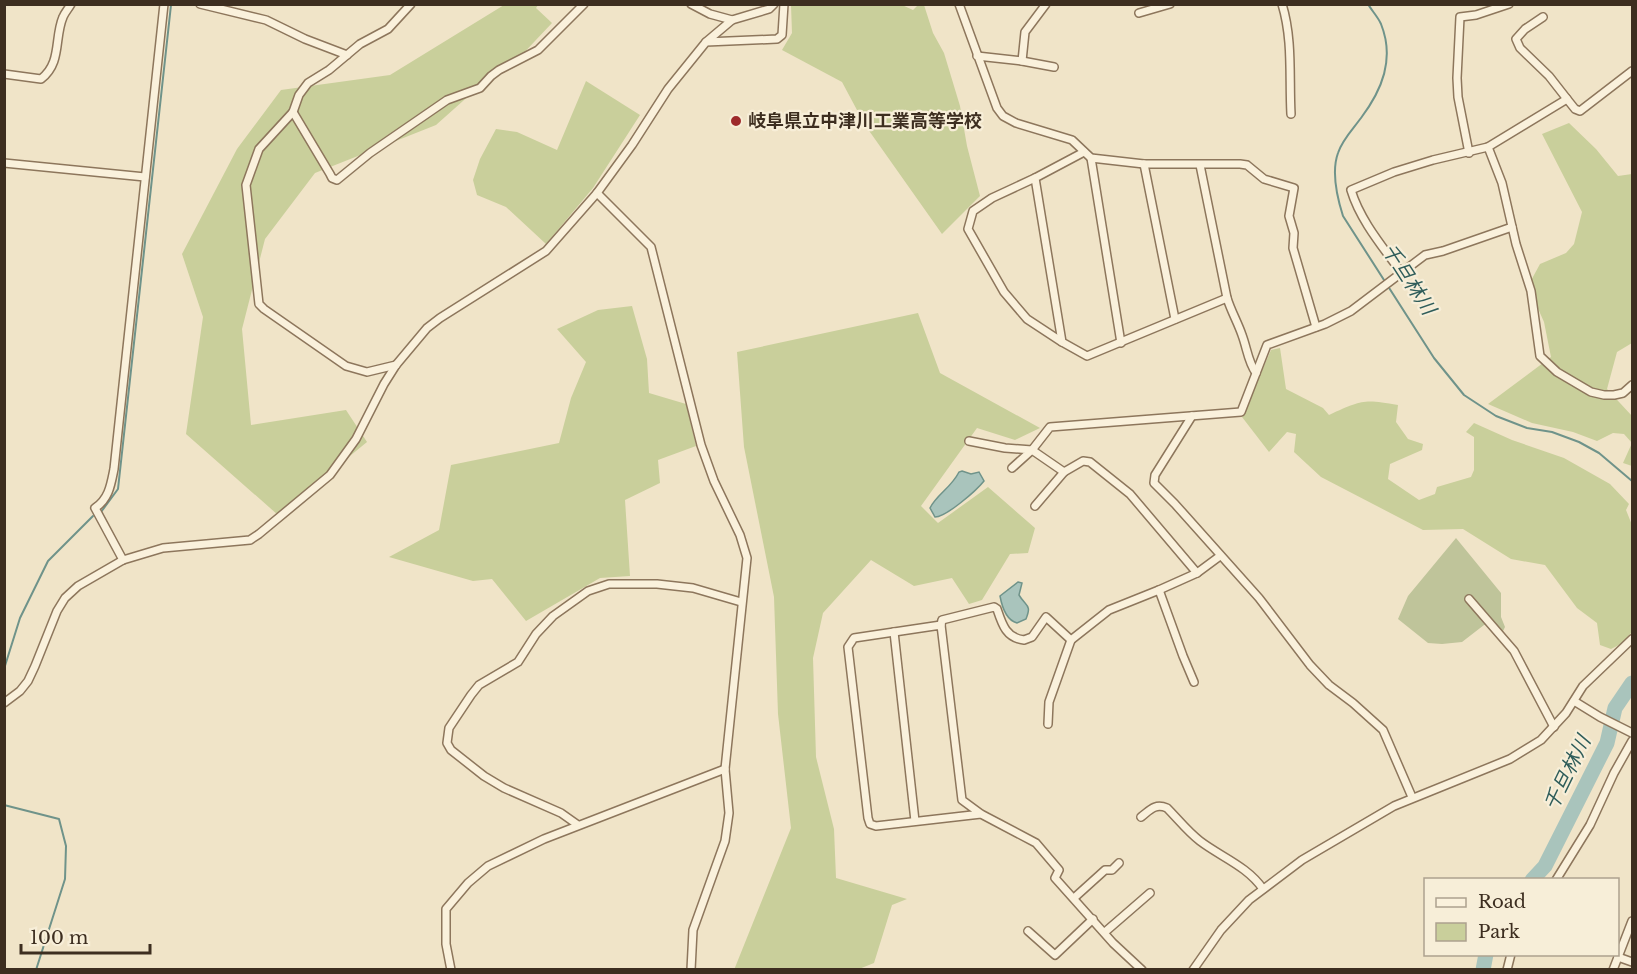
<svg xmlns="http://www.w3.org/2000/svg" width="1637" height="974" font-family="'Libre Baskerville','Noto Sans JP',serif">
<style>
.green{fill:#c9cf9b}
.cemetery{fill:#bfc49a}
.water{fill:#a9c4bc;stroke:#6f938a;stroke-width:1.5}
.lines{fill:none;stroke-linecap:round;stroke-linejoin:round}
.stream{stroke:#6f938a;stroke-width:2}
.river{stroke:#a9c4bc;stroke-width:15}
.minor-casing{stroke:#8d765c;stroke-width:10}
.minor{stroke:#faf1dc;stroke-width:7}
.poi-dot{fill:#9e2a2b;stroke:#f7eed8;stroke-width:2}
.labels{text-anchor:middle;stroke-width:4.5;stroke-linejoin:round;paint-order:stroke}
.poi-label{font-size:18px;font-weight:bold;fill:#3d2e20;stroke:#f7eed8;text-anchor:start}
.water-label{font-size:20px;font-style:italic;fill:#2f5d5a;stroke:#f7eed8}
</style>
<rect width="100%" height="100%" fill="#f0e4c8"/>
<g class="green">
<polygon points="504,5 538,5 536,8 552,23 518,59 497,67 491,76 436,125 315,173 265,239 242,329 251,425 346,410 367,442 278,515 186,434 203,317 182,254 237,149 281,90 390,75"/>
<polygon points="902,5 913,10 918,5 924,5 933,33 944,53 960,106 967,146 980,196 942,234 865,125 842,82 782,50 792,33 791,5"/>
<polygon points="586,81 640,115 593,188 546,244 506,207 477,195 473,180 480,159 496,129 517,132 557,150"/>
<polygon points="1569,123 1596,149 1618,176 1632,174 1632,343 1617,352 1607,389 1632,416 1632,466 1623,463 1632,443 1624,434 1613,433 1597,441 1573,432 1532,423 1488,404 1551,357 1544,322 1528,286 1540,264 1566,253 1574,244 1582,212 1542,134"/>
<polygon points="632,306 647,359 649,393 686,404 696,446 658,460 660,483 625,500 630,576 600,578 526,621 492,579 473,581 389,557 439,530 451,465 559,443 571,398 586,362 557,329 598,310"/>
<polygon points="918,313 940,373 1040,428 1015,440 977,428 921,506 938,523 988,487 1035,528 1028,553 1010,554 982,600 969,604 952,578 914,586 871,560 823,613 813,658 816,757 834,829 836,878 907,899 892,905 874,963 859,969 734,970 791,828 778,714 774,597 744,447 737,352"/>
<path d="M1280 348 1286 389 1323 408 1329 415C1362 400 1363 399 1398 405L1396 422 1408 439 1423 444 1422 450 1390 464 1388 479 1419 500 1435 494 1437 487 1471 477 1474 470V437L1466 432 1474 423 1512 440 1564 458 1610 484 1629 504 1626 510 1632 525V632L1621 644 1611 649 1600 645 1597 623 1577 608 1545 565 1511 559 1463 529 1423 530 1321 477 1294 452 1296 434 1287 432 1269 452 1242 417 1271 350Z"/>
</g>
<polygon class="cemetery" points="1456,538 1501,593 1501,617 1505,627 1502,633 1495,625 1484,625 1462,642 1442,644 1428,643 1398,619 1408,596"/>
<g class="water">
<path d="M962 471 971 474 979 472 984 481C976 491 946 517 935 517L930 508C937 494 951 488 959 472Z"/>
<path d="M1018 582 1022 583 1019 595C1026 607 1032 604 1026 619L1017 623C1006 620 1002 607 1000 596Z"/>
</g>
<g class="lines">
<g class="stream">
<path d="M1368 4C1372 11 1378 17 1381 24 1395 59 1382 90 1361 118 1353 129 1342 140 1338 153 1331 172 1337 197 1343 216L1434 358 1464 395 1496 416 1527 428 1552 432 1579 442 1599 453 1632 481"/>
<polyline points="101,512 118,489 171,5"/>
<polyline points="4,669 20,618 48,561 93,516"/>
<polyline points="4,805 59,819 66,846 65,879 36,970"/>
</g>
<g class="river">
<polyline points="1532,880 1545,866 1607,743 1615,708 1632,683"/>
<polyline points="1483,970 1486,954"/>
</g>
<g class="minor-casing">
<g id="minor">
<polyline points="200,4 266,20 305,39 347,55"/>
<polyline points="691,4 710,14 732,20"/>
<polyline points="959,4 997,108 1003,116 1016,123 1072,140 1091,158 1144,164 1240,164 1247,165 1264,179 1294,188 1289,216 1294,233 1293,248 1316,327"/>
<path d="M1282 4C1293 40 1289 77 1291 114"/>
<polyline points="1139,13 1170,4"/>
<polyline points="1543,17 1525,29 1516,39 1520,48 1549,76 1567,99"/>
<polyline points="706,42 732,20 769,9 774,4"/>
<polyline points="977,56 1022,61 1054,67"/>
<polyline points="1022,61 1025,32 1046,4"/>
<path d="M4 74 41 79C62 63 54 38 63 17 65 12 69 8 71 4"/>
<polyline points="293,112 330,174 332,178 337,180 370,153 447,100 480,88 491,76 499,70 538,50 584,4"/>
<polyline points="1488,147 1502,183 1516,244 1531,291 1540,356 1557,372 1591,392 1604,395 1614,395 1623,393 1632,385"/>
<polyline points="1084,152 1035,178 1062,342 1087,356 1227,298"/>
<polyline points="1469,153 1458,97 1457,78 1460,17 1476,15 1509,4"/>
<polyline points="1091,158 1121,343"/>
<polyline points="4,163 145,177"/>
<polyline points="1144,164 1175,319"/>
<path d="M1200 165 1227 298C1231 311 1238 323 1242 335 1247 348 1248 362 1256 373"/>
<polyline points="1035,178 992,198 973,211 968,229 1004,292 1027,319 1062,342"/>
<polyline points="597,193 651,247 701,445 714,481 740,535 747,558 725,769 729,813 725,841 693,930 691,970"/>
<path d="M1401 272C1382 246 1360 220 1351 190L1394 172 1433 160 1488 147 1567 99 1575 109 1580 111 1632 71"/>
<polyline points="396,365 367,372 346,366 264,309 259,304 246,185 259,149 293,112 299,95 308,83 329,70 360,44 388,29 411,4"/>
<polyline points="1192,416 1155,475 1154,483 1175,504 1259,598 1310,665 1329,685 1353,703 1383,730 1412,797"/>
<polyline points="969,441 1005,448 1032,450 1012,468"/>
<polyline points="1035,506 1064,472"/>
<path d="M123 560 95 508C109 499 111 484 114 469L164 4"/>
<polyline points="1197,573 1130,494 1090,462 1083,461 1064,472 1032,450 1050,427 1241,412 1267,345 1325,324 1351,311 1425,255 1443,251 1512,227"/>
<polyline points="1159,590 1197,573 1220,556"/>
<polyline points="1469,599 1514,651 1554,727"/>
<path d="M941 625 942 620 994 607 997 609C1002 624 1006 638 1024 640L1032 637 1046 617 1071 640 1049 702 1048 724"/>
<polyline points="894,632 915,821"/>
<polyline points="1071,640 1109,610 1159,590 1183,656 1194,682"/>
<polyline points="1574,701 1600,717 1632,733"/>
<polyline points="4,703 20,691 28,681 35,666 57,611 65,598 78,586 123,560 163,548 250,540 259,534 330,475 356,439 384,384 396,365 427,328 440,318 546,251 597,193 632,145 668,89 706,42 777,39 782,35 784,4"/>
<polyline points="981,814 876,826 870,824 868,818 848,647 854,638 941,625 962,800 981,814 1036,843 1059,870 1055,878 1113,943 1142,970"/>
<path d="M1141 817C1150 810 1155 803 1167 808 1178 819 1188 832 1200 841 1221 857 1247 866 1263 889"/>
<polyline points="578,825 561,813 504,788 484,776 451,750 447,743 449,728 471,695 479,685 518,662 536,634 553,616 588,591 609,584 657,584 693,588 741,602"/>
<polyline points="1556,880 1590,825 1614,773 1632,741"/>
<polyline points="1074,898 1105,870 1112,870 1119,863"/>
<polyline points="1028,931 1055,955 1093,919"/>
<polyline points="1105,932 1150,893"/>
<polyline points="1618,957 1632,962"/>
<polyline points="451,970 446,944 446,909 468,883 488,866 544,839 725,769"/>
<polyline points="1193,970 1221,930 1249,900 1302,860 1394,806 1510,759 1541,740 1566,713 1583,686 1632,639"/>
<polyline points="1507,970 1511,954"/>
<polyline points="1613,970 1632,921"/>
</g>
</g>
<use href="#minor" class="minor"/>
</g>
<circle class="poi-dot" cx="736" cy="121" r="6"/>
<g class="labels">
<g class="poi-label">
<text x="748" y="127">岐阜県立中津川工業高等学校</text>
</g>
<g class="water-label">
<text transform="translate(1409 279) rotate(57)" y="7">千旦林川</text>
<text transform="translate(1567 773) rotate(-64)" y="7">千旦林川</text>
</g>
</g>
<rect width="1637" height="974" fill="none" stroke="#3d2e20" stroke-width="12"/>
<rect x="1424" y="878" width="195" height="78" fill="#f7eed8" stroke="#ada18e" stroke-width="1.5"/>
<rect x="1436" y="898" width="30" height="9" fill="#faf1dc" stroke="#ada18e" stroke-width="1.5"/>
<text x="1478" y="908" font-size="18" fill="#3d2e20">Road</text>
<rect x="1436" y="923" width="30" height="18" fill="#c9cf9b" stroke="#ada18e" stroke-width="1.5"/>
<text x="1478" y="938" font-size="18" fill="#3d2e20">Park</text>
<path d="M21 944v9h129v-9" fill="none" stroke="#3d2e20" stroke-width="3"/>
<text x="30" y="944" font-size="18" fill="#3d2e20" stroke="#f7eed8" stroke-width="4.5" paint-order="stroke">100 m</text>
</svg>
